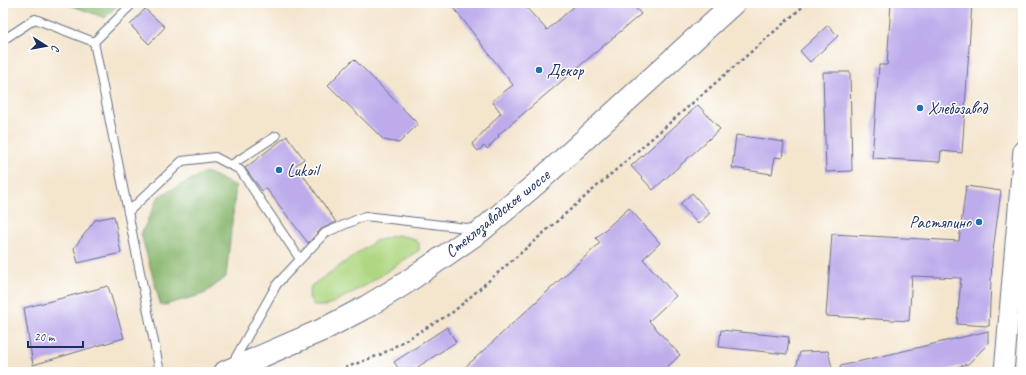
<svg xmlns="http://www.w3.org/2000/svg" width="1026" height="375" font-family="Caveat,sans-serif">
<style>
.green{fill:#afd781;stroke:#658370}
.forest{fill:#8bb86f;stroke:#537466}
.building{fill:#bdabeb}
.lines{fill:none;stroke-linecap:round;stroke-linejoin:round}
.service-casing{stroke:#676f85;stroke-width:10}
.tertiary-casing{stroke:#676f85;stroke-width:21}
.secondary-casing{stroke:#676f85;stroke-width:24}
.path{stroke:#676f85;stroke-width:2.5;stroke-dasharray:3 3;stroke-linecap:butt}
.service{stroke:#fff;stroke-width:8}
.tertiary{stroke:#fff;stroke-width:19}
.secondary{stroke:#fff;stroke-width:22}
.poi-dot{fill:#1f6fb2;stroke:#fff;stroke-width:1.5}
.labels{text-anchor:middle;stroke-width:3;stroke-linejoin:round;paint-order:stroke}
.poi-label{font-size:17px;fill:#1b2f5e;stroke:#fff;text-anchor:start}
.street-label{font-size:17px;fill:#1b2f5e;stroke:#fff}
</style>
<rect width="100%" height="100%" fill="#fff"/>
<filter id="ink" filterUnits="userSpaceOnUse"><feTurbulence type="fractalNoise" baseFrequency=".025" numOctaves="2"/><feDisplacementMap in="SourceGraphic" scale="8" xChannelSelector="R" yChannelSelector="G"/><feConvolveMatrix kernelMatrix="1 2 1 2 8 2 1 2 1" color-interpolation-filters="sRGB"/></filter>
<filter id="wash" filterUnits="userSpaceOnUse"><feTurbulence type="fractalNoise" baseFrequency=".012" numOctaves="4" result="noise"/><feDisplacementMap in="SourceGraphic" scale="16" xChannelSelector="R" yChannelSelector="G"/><feGaussianBlur stdDeviation="0.9" result="paint"/><feColorMatrix in="noise" values="0 0 0 0 0 0 0 0 0 0 0 0 0 0 0 0 0 1.4 0 .05"/><feComposite in="paint" operator="in"/></filter>
<g filter="url(#wash)">
<rect width="100%" height="100%" fill="#f4e5cd"/>
<polygon class="green" points="397,235 412,238 419,243 419,250 368,284 327,306 314,306 309,297 311,286 375,241"/>
<g class="forest">
<polygon points="65,3 120,3 105,18"/>
<polygon points="206,172 236,186 226,277 204,294 161,306 141,234 159,196"/>
</g>
<g id="blocks">
<g class="building">
<polygon points="450,3 522,3 547,30 578,3 631,3 641,14 498,135 499,136 487,149 484,146 478,151 472,144 501,113 492,101 513,85"/>
<polygon points="891,3 972,3 962,153 941,151 940,162 872,158 879,65 887,65"/>
<polygon points="145,9 165,27 149,44 130,25"/>
<polygon points="828,25 838,36 810,62 800,51"/>
<polygon points="354,59 418,124 399,143 384,140 328,85"/>
<polygon points="823,72 850,72 852,171 826,172"/>
<polygon points="698,105 720,129 653,190 631,166"/>
<polygon points="736,135 784,142 782,158 775,157 772,174 732,168"/>
<polygon points="287,136 304,159 296,165 336,222 321,229 308,243 266,188 262,191 245,168"/>
<polygon points="966,186 1001,191 992,258 989,326 957,324 961,278 912,276 909,321 826,316 832,234 959,241"/>
<polygon points="692,193 710,213 698,224 680,204"/>
<polygon points="629,208 660,243 643,259 676,296 649,321 680,355 662,372 460,372 600,243 596,238"/>
<polygon points="114,216 121,253 78,263 74,248 95,220"/>
<polygon points="108,286 124,338 33,365 24,308"/>
<polygon points="447,327 456,342 410,372 401,372 394,362"/>
<polygon points="721,330 789,337 787,354 719,347"/>
<polygon points="988,331 988,344 968,364 939,372 841,372 840,366"/>
<polygon points="828,351 833,372 795,372 800,352"/>
</g>
</g>
</g>
<g filter="url(#ink)">
<use href="#blocks" fill-opacity="0" stroke="#676f85" stroke-width="1"/>
<g class="lines">
<g class="service-casing">
<g id="service">
<polyline points="3,40 35,19 94,42"/>
<polyline points="94,42 160,372"/>
<polyline points="94,42 133,3"/>
<polyline points="231,165 276,136"/>
<polyline points="128,212 182,161 215,157 240,170 300,259"/>
<polyline points="232,364 277,284 325,233 365,216 475,229"/>
</g>
</g>
<g class="tertiary-casing">
<polyline id="tertiary" points="1004,372 1023,150"/>
</g>
<g class="secondary-casing">
<polyline id="secondary" points="225,372 322,330 366,307 404,284 482,230 537,183 734,3"/>
</g>
<polyline class="path" points="334,372 382,354 453,312 807,3"/>
<use href="#service" class="service"/>
<use href="#tertiary" class="tertiary"/>
<use href="#secondary" class="secondary"/>
</g>
</g>
<g class="poi-dot">
<circle cx="539" cy="70" r="4"/>
<circle cx="920" cy="108" r="4"/>
<circle cx="279" cy="170" r="4"/>
<circle cx="979" cy="222" r="4"/>
</g>
<g class="labels">
<g class="poi-label">
<text x="547" y="76">Декор</text>
<text x="928" y="114">Хлебозавод</text>
<text x="287" y="176">Lukoil</text>
<text x="971" y="228" text-anchor="end">Растяпино</text>
</g>
<g class="street-label">
<text transform="translate(497 213) rotate(-39)" y="6">Стеклозаводское шоссе</text>
</g>
</g>
<rect width="1026" height="375" fill="none" stroke="#fff" stroke-width="16"/>
<g transform="translate(46 46) rotate(101)" stroke="#ffffff" stroke-width="3" paint-order="stroke">
<path d="M0-3L7 15L0 10L-7 15Z" fill="#1b2f5e"/>
<text y="-6" font-size="11" font-weight="bold" text-anchor="middle" fill="#1b2f5e">С</text>
</g>
<path d="M28 341v6h55v-6" fill="none" stroke="#1b2f5e" stroke-width="2"/>
<text x="34" y="341" font-size="12" fill="#1b2f5e" stroke="#ffffff" stroke-width="3" paint-order="stroke">20 m</text>
</svg>
